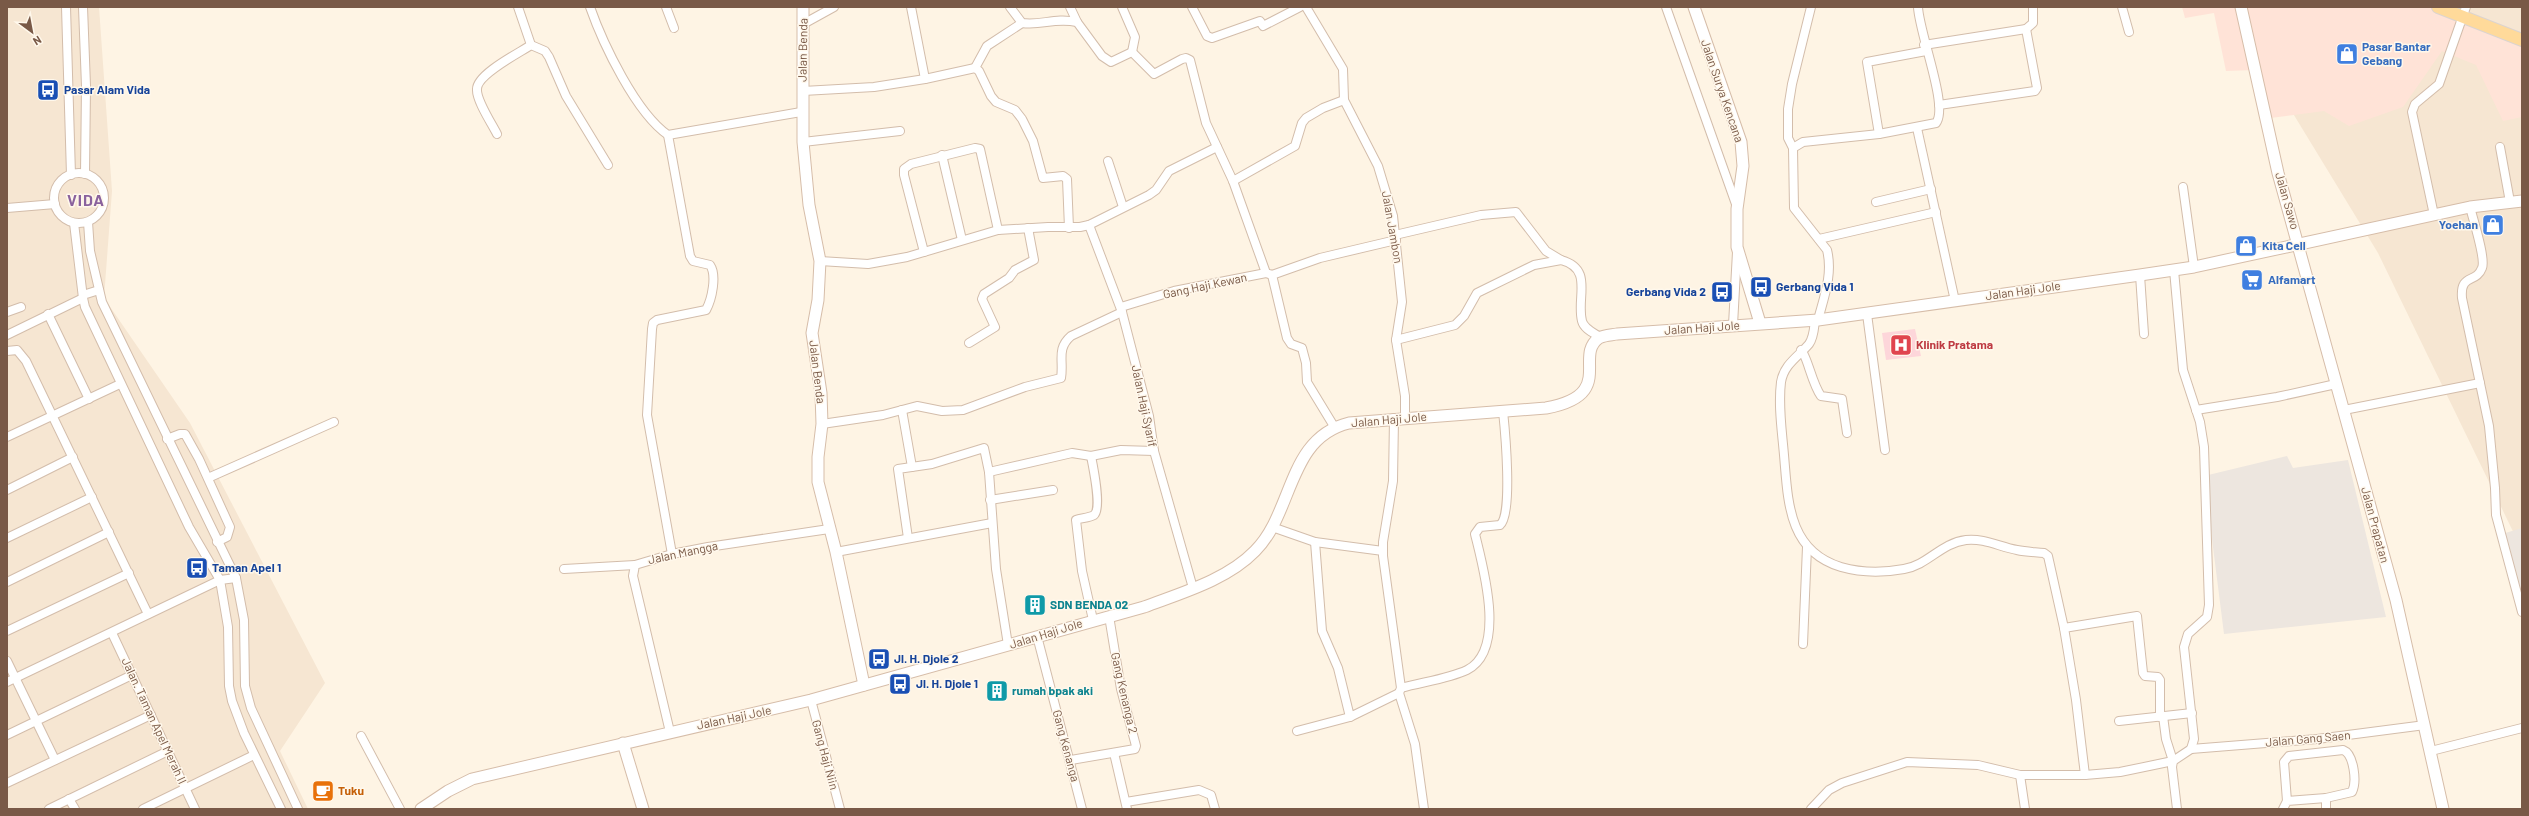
<svg xmlns="http://www.w3.org/2000/svg" width="2529" height="816" font-family="Barlow,sans-serif">
<style>
.residential{fill:#f6e6d2}
.commercial{fill:#ffe3d7}
.industrial{fill:#ede6df}
.medical{fill:#fdd6da}
.lines{fill:none;stroke-linecap:round;stroke-linejoin:round}
.street-casing{stroke:#d3bdab;stroke-width:10}
.secondary-casing{stroke:#d6bda9;stroke-width:13}
.primary-casing{stroke:#dcd4cf;stroke-width:14}
.street{stroke:#fff;stroke-width:8}
.secondary{stroke:#fff;stroke-width:11}
.primary{stroke:#ffda9a;stroke-width:12}
.labels{text-anchor:middle;stroke-width:3;stroke-linejoin:round;paint-order:stroke}
.shop-label{font-size:12px;font-weight:bold;fill:#366cbe;stroke:#fff8ec;text-anchor:start}
.street-label{font-size:12px;fill:#795947;stroke:#fff8ec}
.transit-label{font-size:12px;font-weight:bold;fill:#164399;stroke:#fff8ec;text-anchor:start}
.health-label{font-size:12px;font-weight:bold;fill:#be3a42;stroke:#fff8ec;text-anchor:start}
.culture-label{font-size:12px;font-weight:bold;fill:#0d838f;stroke:#fff8ec;text-anchor:start}
.food-label{font-size:12px;font-weight:bold;fill:#c56008;stroke:#fff8ec;text-anchor:start}
.district-label{font-size:16px;font-weight:bold;letter-spacing:1px;fill:#8a629d;stroke:#fff8ec}
</style>
<rect width="100%" height="100%" fill="#fef4e4"/>
<g class="residential">
<polygon points="7,7 99,7 112,191 104,298 190,423 325,683 280,751 308,809 7,809"/>
<polygon points="2228,7 2522,7 2522,550 2378,253"/>
</g>
<polygon class="commercial" points="2182,7 2467,7 2465,13 2522,34 2522,117 2503,121 2476,65 2442,51 2403,107 2349,126 2324,111 2263,119 2255,70 2226,71 2214,13 2185,18"/>
<g class="industrial">
<polygon points="2287,456 2293,468 2348,460 2386,617 2224,634 2204,476"/>
<polygon points="2522,528 2522,612 2502,534"/>
</g>
<polygon class="medical" points="1915,329 1921,356 1886,360 1882,333"/>
<g class="lines">
<g class="street-casing">
<g id="street">
<polyline points="66,7 71,175"/>
<polyline points="83,7 86,86 85,174"/>
<polyline points="518,7 531,45 545,51 549,57 566,96 608,165"/>
<path d="M590 7C603 44 636 113 668 135L801 112"/>
<polyline points="666,7 674,28"/>
<polyline points="911,7 925,79"/>
<path d="M1010 7 1022 23C1042 26 1054 17 1077 22L1102 56 1111 62 1132 52 1154 74 1182 59 1186 58 1190 60 1206 123 1233 181 1266 273 1272 275 1320 258 1396 240"/>
<polyline points="1070,7 1077,22"/>
<polyline points="1122,7 1135,37 1132,52"/>
<polyline points="1192,7 1207,36 1212,38 1260,21 1263,26 1300,7"/>
<polyline points="1306,7 1343,69 1344,100 1378,166 1393,216 1402,302 1396,340 1405,396 1405,418"/>
<polyline points="1666,7 1737,207"/>
<path d="M1811 7 1792 84 1788 109V138L1793 148 1794 208 1827 250C1833 274 1824 297 1818 320"/>
<polyline points="2122,7 2129,32"/>
<polyline points="805,23 834,7"/>
<polyline points="1924,45 2026,29 2033,23 2033,7"/>
<polyline points="975,68 987,46 1022,23"/>
<polyline points="803,91 874,87 925,79 975,68 979,71 991,96 996,102 1015,110 1022,119 1033,141 1043,178 1063,176 1067,179 1069,228"/>
<polyline points="1939,105 2035,91 2037,88 2026,29"/>
<polyline points="1917,128 1955,301"/>
<path d="M497 134C492 124 476 100 477 89 477 74 519 53 531 45"/>
<polyline points="1879,134 1867,62 1926,51"/>
<path d="M668 135 690 256 693 261 710 265C717 275 712 299 706 310L657 320 653 323 652 329 647 415 672 554"/>
<polyline points="803,142 900,131"/>
<polyline points="2500,147 2510,202"/>
<path d="M1793 148 1803 142 1879 134 1936 123C1949 107 1919 33 1918 7"/>
<polyline points="942,155 962,240"/>
<polyline points="1108,161 1123,207"/>
<circle cx="79" cy="198" r="25"/>
<polyline points="1233,181 1295,146 1302,123 1306,118 1323,108 1344,100"/>
<polyline points="2183,187 2194,267"/>
<polyline points="1876,202 1931,189"/>
<path d="M2470 207C2473 219 2486 259 2482 268 2476 284 2460 273 2462 298L2489 426 2495 488 2496 515 2522 612"/>
<polyline points="7,208 55,204"/>
<polyline points="2434,215 2412,112 2415,104 2439,84 2466,7"/>
<polyline points="88,222 90,251 102,302 236,578 244,620 245,686 251,708 298,809"/>
<polyline points="74,223 83,298 85,307 189,527 220,580 228,627 229,686 232,701 244,733 281,809"/>
<polyline points="1089,225 1122,312 1149,416 1154,451 1193,588"/>
<polyline points="1395,235 1481,215 1516,212 1546,251 1561,260"/>
<polyline points="1819,239 1936,212"/>
<polyline points="924,252 904,175 904,169 911,164 975,148 980,149 998,230"/>
<polyline points="820,261 868,264 907,257 998,230 1048,227 1080,227 1089,225 1149,195 1156,190 1169,171 1217,147"/>
<polyline points="2174,270 2183,370 2200,422 2204,447 2209,605 2207,617 2188,634 2184,647 2194,739 2191,749 2173,761 2172,767 2177,809"/>
<polyline points="1272,275 1287,338 1291,344 1302,348 1306,363 1307,382 1335,428"/>
<polyline points="2140,275 2144,334"/>
<polyline points="83,295 99,290"/>
<polyline points="1121,307 1174,291 1266,273"/>
<polyline points="7,312 21,307"/>
<polyline points="48,314 89,399"/>
<polyline points="1867,314 1885,450"/>
<path d="M1815 320C1814 328 1814 337 1809 344 1799 356 1784 364 1781 382 1778 406 1782 431 1784 455 1788 501 1788 551 1841 567 1862 573 1882 573 1904 569 1928 565 1941 543 1966 540 1984 538 2000 547 2017 550 2026 552 2035 552 2044 553L2048 556 2064 628 2076 700 2085 775"/>
<polyline points="1733,325 1737,252"/>
<polyline points="7,335 83,298"/>
<path d="M1396 340 1455 325 1464 316 1477 293 1534 265 1561 260C1594 269 1576 297 1582 321 1584 329 1594 333 1600 337"/>
<polyline points="969,343 995,327 982,299 984,294 1009,278 1015,270 1034,260 1028,228"/>
<path d="M1801 350C1807 355 1812 384 1821 396L1842 399 1847 433"/>
<polyline points="7,351 17,350 26,361 148,614"/>
<polyline points="902,410 912,467"/>
<polyline points="2196,410 2277,397 2336,384"/>
<polyline points="2344,410 2480,383"/>
<polyline points="1394,418 1393,481 1383,542 1383,556 1401,688 1399,693 1415,744 1424,809"/>
<path d="M822 424 883 415 917 406 942 411 963 410 1025 387 1061 378C1064 361 1056 349 1071 336L1122 312"/>
<polyline points="7,437 120,384"/>
<polyline points="167,439 180,434 185,434 199,459 230,527 227,537 217,542"/>
<path d="M1091 456C1093 466 1102 509 1094 515 1089 518 1081 518 1076 520L1082 571 1093 620"/>
<polyline points="989,472 1072,453 1091,456 1121,450 1154,451"/>
<polyline points="208,478 334,422"/>
<polyline points="7,490 73,457"/>
<polyline points="990,500 1053,490"/>
<polyline points="1272,527 1315,542 1383,551"/>
<polyline points="7,538 92,497"/>
<polyline points="908,538 898,469 932,464 984,448 989,472 996,569 1008,645"/>
<polyline points="1315,542 1322,631 1338,668 1350,717 1399,693"/>
<polyline points="836,552 992,523"/>
<polyline points="564,569 635,565"/>
<polyline points="7,582 109,532"/>
<polyline points="2064,628 2137,616 2143,673 2145,676 2158,677 2160,680 2160,717"/>
<polyline points="7,631 129,573"/>
<polyline points="112,633 195,809"/>
<polyline points="1037,636 1082,809"/>
<polyline points="1803,644 1807,547"/>
<polyline points="7,661 55,760"/>
<polyline points="7,682 220,580 236,578"/>
<path d="M1401 688C1422 682 1448 679 1467 670 1507 650 1483 567 1475 534L1480 527 1500 525C1513 515 1505 430 1503 411"/>
<polyline points="811,700 840,809"/>
<polyline points="2119,721 2192,713"/>
<polyline points="1297,731 1350,717"/>
<polyline points="670,732 633,576 635,565 672,554 708,547 829,529"/>
<polyline points="7,735 132,675"/>
<polyline points="361,736 400,809"/>
<polyline points="2191,749 2317,739 2425,725"/>
<polyline points="2431,751 2522,728"/>
<polyline points="1114,753 1127,809"/>
<polyline points="1071,760 1135,749 1136,746 1121,689 1109,616"/>
<polyline points="2020,775 2025,809"/>
<polyline points="7,783 151,715"/>
<polyline points="2326,798 2326,809"/>
<polyline points="69,799 75,809"/>
<polyline points="1126,802 1199,790 1211,795 1215,809"/>
<polyline points="49,809 168,751"/>
<polyline points="143,809 254,755"/>
<polyline points="1811,809 1829,790 1842,783 1907,762 1978,765 2020,775 2085,775 2120,772 2173,761 2166,739 2163,716"/>
<path d="M2283 809 2287 801 2326 798 2352 792C2357 782 2354 754 2343 750L2289 756 2284 762 2287 801"/>
</g>
</g>
<g class="secondary-casing">
<g id="secondary">
<polyline points="803,7 803,142 809,205 820,261 818,300 812,333 821,393 822,424 818,457 818,482 836,552 864,685"/>
<polyline points="1694,7 1741,142 1743,166 1737,209 1737,247 1760,323"/>
<polyline points="2241,7 2278,173 2396,600 2443,809"/>
<polyline points="623,743 643,809"/>
<path d="M421 809 448 791 472 779 811 700 1144 607C1181 593 1227 580 1255 551 1294 512 1287 438 1349 423L1546 408C1617 395 1573 356 1599 338 1604 335 1612 335 1617 334L1818 320 2140 275 2194 267 2470 207 2522 201"/>
</g>
</g>
<g class="primary-casing">
<polyline id="primary" points="2438,7 2522,40"/>
</g>
<use href="#street" class="street"/>
<use href="#secondary" class="secondary"/>
<use href="#primary" class="primary"/>
</g>
<defs>
<g id="shop-square" transform="scale(1.15)"><rect x="-9" y="-9" width="18" height="18" rx="4" fill="#3f7fe0" stroke="#fff8ec"/><path d="M-5-2.5h2.3a2.7 3.5 0 0 1 5.4 0H5L5.5 6h-11ZM-1.5-2.5h3a1.5 2.3 0 0 0-3 0Z" fill="#fff"/></g>
<g id="bus-square" transform="scale(1.15)"><rect x="-9" y="-9" width="18" height="18" rx="4" fill="#1a4fb4" stroke="#fff8ec"/><path d="M-5-6H5V4H4V6H2V4H-2V6H-4V4H-5ZM-3.5-4V0h7V-4ZM-3.5 1.2v1.5H-2V1.2ZM2 1.2v1.5H3.5V1.2Z" fill="#fff"/></g>
<g id="supermarket-square" transform="scale(1.15)"><rect x="-9" y="-9" width="18" height="18" rx="4" fill="#3f7fe0" stroke="#fff8ec"/><path d="M-6-5.5h2.5l.6 2H6L4.5 2H-2.5L-4.4-4H-6ZM-1.5 3.2a1.3 1.3 0 1 0 .1 0ZM3 3.2a1.3 1.3 0 1 0 .1 0Z" fill="#fff"/></g>
<g id="hospital-square" transform="scale(1.15)"><rect x="-9" y="-9" width="18" height="18" rx="4" fill="#e0444e" stroke="#fff8ec"/><path d="M-5-5h3v3.5h4V-5h3V5h-3V1.5h-4V5h-3Z" fill="#fff"/></g>
<g id="building-square" transform="scale(1.15)"><rect x="-9" y="-9" width="18" height="18" rx="4" fill="#0f9aa8" stroke="#fff8ec"/><path d="M-4-6H4V6H1V3H-1V6H-4ZM-2.5-4.3h1.7v1.8h-1.7ZM.8-4.3h1.7v1.8H.8ZM-2.5-1h1.7V.8h-1.7ZM.8-1h1.7V.8H.8Z" fill="#fff"/></g>
<g id="cafe-square" transform="scale(1.15)"><rect x="-9" y="-9" width="18" height="18" rx="4" fill="#e8710a" stroke="#fff8ec"/><path d="M-5.5-4.5H6V0H3Q3 3.5 0 3.5H-2.5Q-5.5 3.5-5.5 0ZM3-3.2v2h1.7v-2ZM-6 4.5H4V6H-6Z" fill="#fff"/></g>
</defs>
<g fill-rule="evenodd">
<use href="#shop-square" x="2347" y="54"/>
<use href="#bus-square" x="48" y="90"/>
<use href="#shop-square" x="2493" y="225"/>
<use href="#shop-square" x="2246" y="246"/>
<use href="#supermarket-square" x="2252" y="280"/>
<use href="#bus-square" x="1761" y="287"/>
<use href="#bus-square" x="1722" y="292"/>
<use href="#hospital-square" x="1901" y="345"/>
<use href="#bus-square" x="197" y="568"/>
<use href="#building-square" x="1035" y="605"/>
<use href="#bus-square" x="879" y="659"/>
<use href="#bus-square" x="900" y="684"/>
<use href="#building-square" x="997" y="691"/>
<use href="#cafe-square" x="323" y="791"/>
</g>
<g class="labels">
<g class="shop-label">
<text x="2362" y="51">Pasar Bantar<tspan x="2362" dy="14">Gebang</tspan></text>
<text x="2478" y="229" text-anchor="end">Yoehan</text>
<text x="2262" y="250">Kita Cell</text>
<text x="2268" y="284">Alfamart</text>
</g>
<g class="street-label">
<text transform="translate(803 50) rotate(-89)" y="4">Jalan Benda</text>
<text transform="translate(1722 91) rotate(71)" y="4">Jalan Surya Kencana</text>
<text transform="translate(2287 201) rotate(74)" y="4">Jalan Sawo</text>
<text transform="translate(1392 227) rotate(80)" y="4">Jalan Jambon</text>
<text transform="translate(1205 286) rotate(-12)" y="4">Gang Haji Kewan</text>
<text transform="translate(2023 291) rotate(-8)" y="4">Jalan Haji Jole</text>
<text transform="translate(1702 328) rotate(-4)" y="4">Jalan Haji Jole</text>
<text transform="translate(817 372) rotate(83)" y="4">Jalan Benda</text>
<text transform="translate(1144 406) rotate(78)" y="4">Jalan Haji Syarif</text>
<text transform="translate(1389 420) rotate(-5)" y="4">Jalan Haji Jole</text>
<text transform="translate(2375 525) rotate(75)" y="4">Jalan Prapatan</text>
<text transform="translate(683 553) rotate(-12)" y="4">Jalan Mangga</text>
<text transform="translate(1046 634) rotate(-17)" y="4">Jalan Haji Jole</text>
<text transform="translate(1124 693) rotate(77)" y="4">Gang Kenanga 2</text>
<text transform="translate(734 718) rotate(-12)" y="4">Jalan Haji Jole</text>
<text transform="translate(154 721) rotate(65)" y="4">Jalan. Taman Apel Merah II</text>
<text transform="translate(2308 739) rotate(-5)" y="4">Jalan Gang Saen</text>
<text transform="translate(1066 746) rotate(75)" y="4">Gang Kenanga</text>
<text transform="translate(825 755) rotate(75)" y="4">Gang Haji Niin</text>
</g>
<g class="transit-label">
<text x="64" y="94">Pasar Alam Vida</text>
<text x="1776" y="291">Gerbang Vida 1</text>
<text x="1706" y="296" text-anchor="end">Gerbang Vida 2</text>
<text x="212" y="572">Taman Apel 1</text>
<text x="894" y="663">Jl. H. Djole 2</text>
<text x="916" y="688">Jl. H. Djole 1</text>
</g>
<g class="health-label">
<text x="1916" y="349">Klinik Pratama</text>
</g>
<g class="culture-label">
<text x="1050" y="609">SDN BENDA 02</text>
<text x="1012" y="695">rumah bpak aki</text>
</g>
<g class="food-label">
<text x="338" y="795">Tuku</text>
</g>
<g class="district-label">
<text x="86" y="206">VIDA</text>
</g>
</g>
<rect width="2529" height="816" fill="none" stroke="#795947" stroke-width="16"/>
<g transform="translate(32 32) rotate(148)" stroke="#fff8ec" stroke-width="3" paint-order="stroke">
<path d="M0-3L7 15L0 10L-7 15Z" fill="#795947"/>
<text y="-6" font-size="11" font-weight="bold" text-anchor="middle" fill="#795947">N</text>
</g>
</svg>
